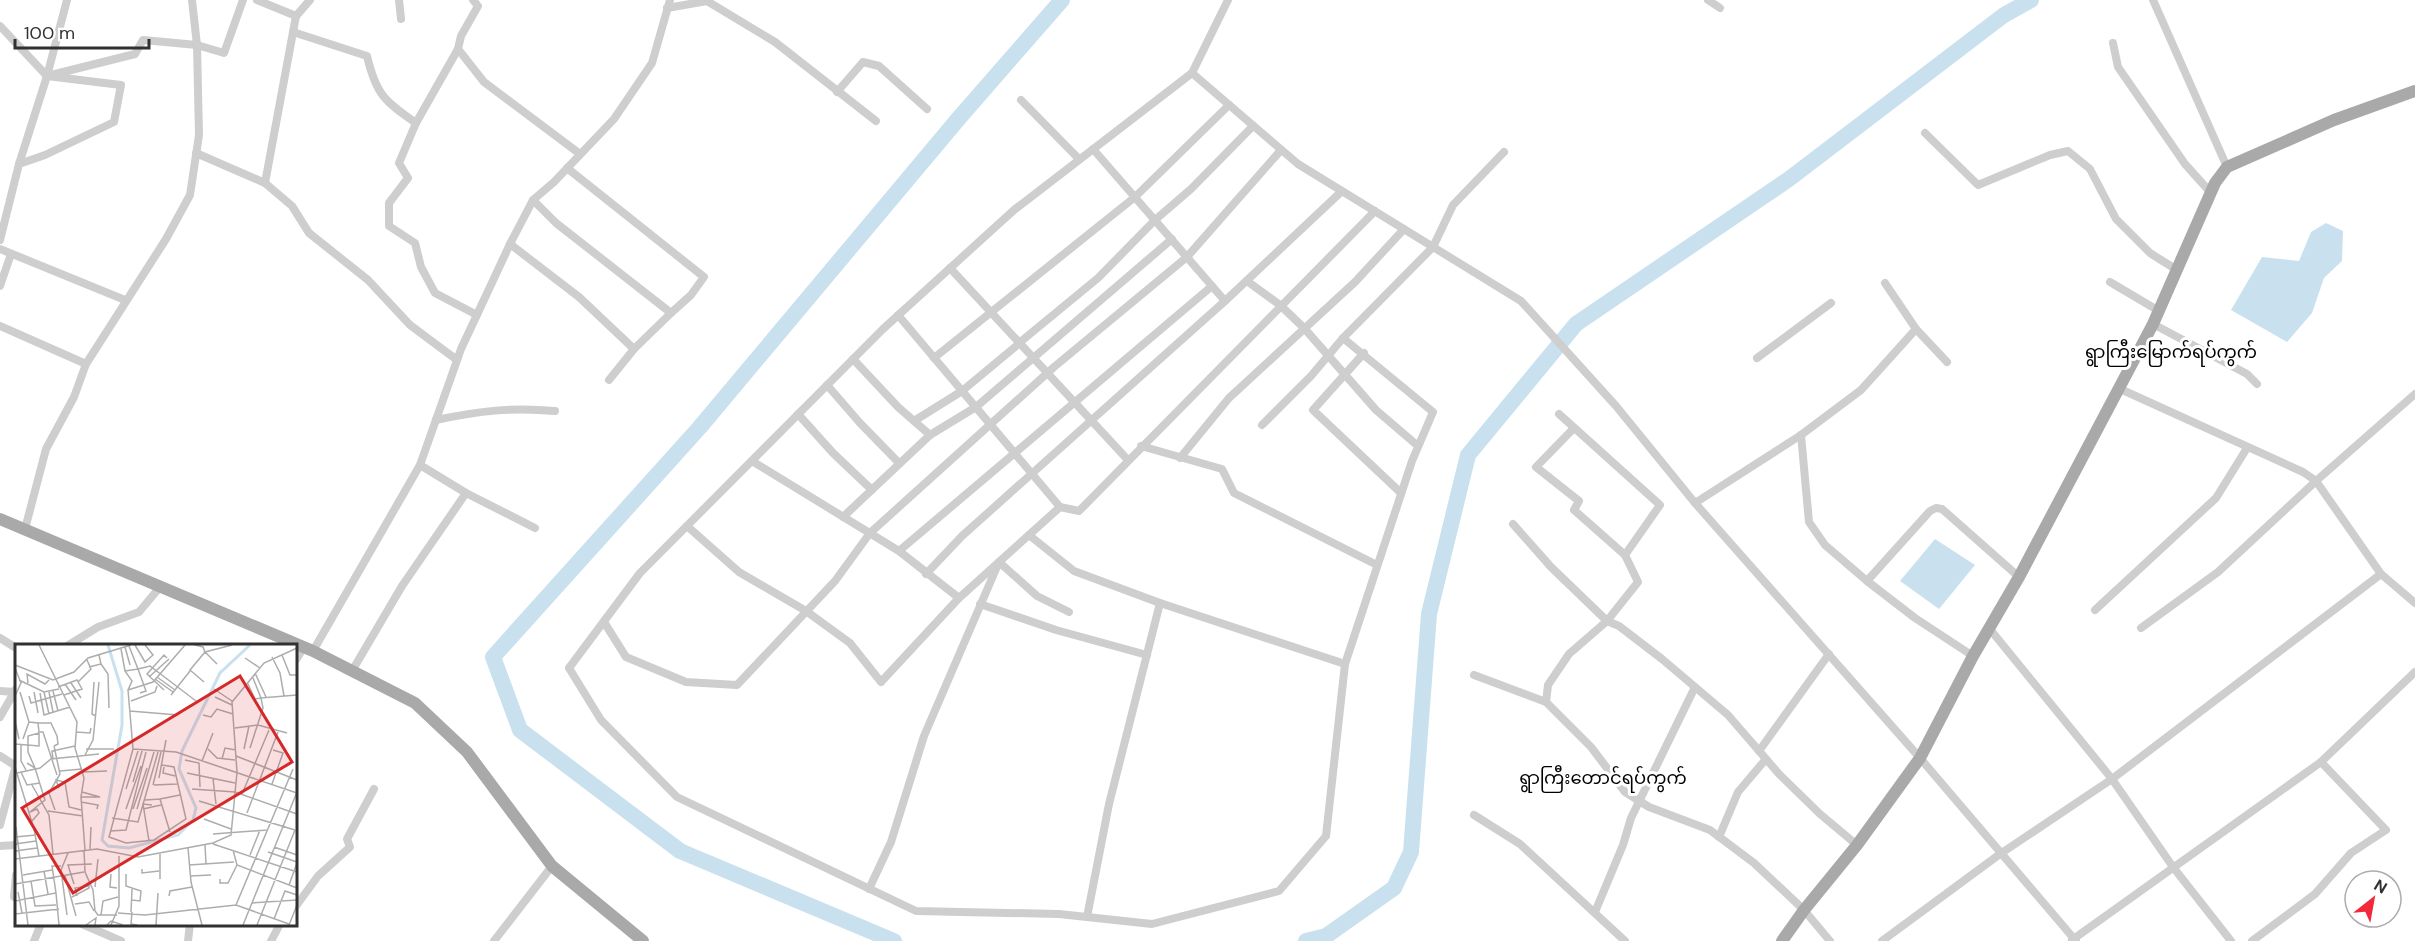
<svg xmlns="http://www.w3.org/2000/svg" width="2415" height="941" font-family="'DM Sans','Noto Sans Myanmar',sans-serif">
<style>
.water{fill:#c9e1ef}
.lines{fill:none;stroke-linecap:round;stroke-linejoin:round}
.river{stroke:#c9e1ef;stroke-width:16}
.minor{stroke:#cecece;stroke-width:8}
.primary{stroke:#a9a9a9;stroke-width:12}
.labels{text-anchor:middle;stroke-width:6;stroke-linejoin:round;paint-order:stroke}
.quarter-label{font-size:18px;fill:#000;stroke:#fff}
.inset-river{fill:none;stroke:#c9e1ef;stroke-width:3}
.inset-road{fill:none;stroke:#adadad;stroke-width:1.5}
.view{fill:#d62828;fill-opacity:0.15;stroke:#d62828;stroke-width:3}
.inset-edge{fill:none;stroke:#313131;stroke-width:3}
</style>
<rect width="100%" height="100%" fill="#fff"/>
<g class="water">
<polygon points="2326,223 2343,231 2342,261 2324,278 2312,313 2287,342 2231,310 2262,257 2299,261 2311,232"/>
<polygon points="1935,539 1975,565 1939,609 1900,581"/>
</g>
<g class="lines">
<g class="river">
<polyline points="894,941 680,851 520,730 493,657 700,427 959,118 1062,0"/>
<polyline points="1306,941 1326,936 1394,888 1411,852 1429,614 1468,455 1576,324 1789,179 2004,15 2031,0"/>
</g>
<g class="minor">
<polyline points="257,0 296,16 265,183"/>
<polyline points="399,0 401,19"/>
<polyline points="473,0 478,6 461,36 458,49 416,123 399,163 408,178 389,203 389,226 415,243 421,267 435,293 477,315"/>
<polyline points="1228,0 1192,73 1014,210 883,329 640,573 569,668 601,720 677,797 916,911 1059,914 1152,924 1279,891 1326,836 1345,664 1412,461 1433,412 1343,338"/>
<polyline points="1708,0 1720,8"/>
<polyline points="2153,0 2227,167"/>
<polyline points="667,8 707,1 775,42 876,121"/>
<polyline points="296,16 310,0"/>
<polyline points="0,26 47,76"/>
<path d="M293 32 367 56C376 94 384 101 416 123"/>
<polyline points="2113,43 2118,67 2185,164 2211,193"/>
<polyline points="458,49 484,82 580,154"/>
<polyline points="1192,73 1298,164 1521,301 1616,406 1695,503 1920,758 2076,941"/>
<polyline points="837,92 863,62 879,66 927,109"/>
<polyline points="1021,100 1079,159"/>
<polyline points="1925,133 1978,185 2050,155 2068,151 2090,169 2116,219 2150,253 2177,270"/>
<polyline points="1093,149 1225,301"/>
<polyline points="196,153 265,183 292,206 309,233 368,280 410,325 457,360"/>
<polyline points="19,164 45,155 114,122 121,85 47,76 135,54 143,40 197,45 224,53 243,0"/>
<polyline points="533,200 556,223 671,313 691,295 704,277 567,168"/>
<polyline points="0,240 19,164 47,76 67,0"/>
<polyline points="510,244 579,297 634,349 609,380"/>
<polyline points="0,249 125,300"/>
<polyline points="950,268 1127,459"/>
<polyline points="1247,281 1280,305 1304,328 1376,410 1418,446"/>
<polyline points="2110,282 2159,311"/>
<polyline points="1885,283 1916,329 1947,362"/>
<polyline points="0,286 11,254"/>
<polyline points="898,315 1060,507 1079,511 1375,211"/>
<polyline points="2153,324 2247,374 2257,384"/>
<polyline points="0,326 86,364"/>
<polyline points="1019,343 1098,278 1155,220 1191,189 1253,126"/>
<polyline points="634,349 671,313"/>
<polyline points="1364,353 1313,410 1401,493"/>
<polyline points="934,358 1135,197 1229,105"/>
<polyline points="1757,358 1831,303"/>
<polyline points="853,359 898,407 930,435"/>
<polyline points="827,385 860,423 899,463"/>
<polyline points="2118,388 2303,472 2316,481 2381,574 2415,603"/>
<polyline points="798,414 833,453 872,490"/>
<path d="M436 420C479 411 511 407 555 411"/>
<polyline points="914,421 962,391 1015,347"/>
<polyline points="1262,425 1311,376 1343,338 1433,247 1453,205 1504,152"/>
<polyline points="1574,428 1536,467 1579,501 1574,510 1625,555"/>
<polyline points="1801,435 1809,522 1825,545 1867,581 1915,618 1973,656"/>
<polyline points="1141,446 1222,469 1234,493 1377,565"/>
<polyline points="1180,458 1229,398 1355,282 1404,229"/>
<polyline points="752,461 899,551 959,598"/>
<polyline points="420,465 466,493 535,528"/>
<polyline points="1695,503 1801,435 1861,390 1916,329"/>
<polyline points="843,517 930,435 976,407 1172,239"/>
<polyline points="1513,524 1551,567 1607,621 1619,626 1662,659 1728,715 1779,774 1820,814 1857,845"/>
<polyline points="687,526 739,572 806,611 850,643 881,682 959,598 1060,507"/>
<polyline points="25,529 46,449 74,397 86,364 166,239 190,195 199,135 197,45 192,0"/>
<polyline points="1029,535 1074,571 1160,603 1109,804 1087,917"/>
<polyline points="899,551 1212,286"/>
<polyline points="926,574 962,536 1225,301 1342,191"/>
<polyline points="1867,581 1930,511 1936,508 1942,509 2019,577"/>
<polyline points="1160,603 1345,664"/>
<polyline points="980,604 1056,630 1147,655"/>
<polyline points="2095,610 2216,498 2247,448"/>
<polyline points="604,622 626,657 686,682 737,685 835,581 870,533 1054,367 1187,257 1281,150"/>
<polyline points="1989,628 2112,779 2173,867 2231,941"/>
<polyline points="2141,628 2218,572 2316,481 2415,394"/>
<polyline points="0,638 16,648"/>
<polyline points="67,646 98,627 139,612 160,587"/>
<polyline points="313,651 420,465 461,349 510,244 533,200 554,182 614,119 652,63 670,0"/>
<polyline points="296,660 304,647"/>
<polyline points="352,671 402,586 466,493"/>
<polyline points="1474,675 1546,702 1591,747 1625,792 1649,807 1710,830 1754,863 1804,910 1830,941"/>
<polyline points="0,691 15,692"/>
<polyline points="1546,702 1548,685 1569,654 1607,621 1638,582 1625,555 1660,505 1559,414"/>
<polyline points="0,717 16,689"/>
<polyline points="1759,751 1829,654"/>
<polyline points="0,756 16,766"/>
<polyline points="1474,815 1520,844 1625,941"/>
<polyline points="0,825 16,765"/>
<polyline points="1719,837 1738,792 1766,759"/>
<polyline points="0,846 16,845"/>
<polyline points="16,875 14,897 16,898"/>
<polyline points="869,889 891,842 924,736 999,562 1037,596 1069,612"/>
<polyline points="296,906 318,876 350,847 347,839 374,789"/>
<polyline points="1595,912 1623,845 1631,818 1695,687"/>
<polyline points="82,924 121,941"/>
<polyline points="2072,940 2321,762 2415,672"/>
<polyline points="34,941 41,924"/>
<polyline points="188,941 190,924"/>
<polyline points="271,941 280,924"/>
<polyline points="494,941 552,866"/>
<polyline points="1882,941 2000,854 2112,779 2381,574"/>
<polyline points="2252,941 2315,894 2351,853 2386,830 2321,762"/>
</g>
<g class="primary">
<polyline points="0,519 313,651 415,703 467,752 552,866 643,941"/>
<polyline points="1782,941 1804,910 1857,845 1920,758 1973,656 2019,577 2153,324 2215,183 2227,167 2334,120 2415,91"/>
</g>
</g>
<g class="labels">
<g class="quarter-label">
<text x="2171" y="358">ရွာကြီးမြောက်ရပ်ကွက်</text>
<text x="1603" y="784">ရွာကြီးတောင်ရပ်ကွက်</text>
</g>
</g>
<g transform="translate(15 644)">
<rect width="282" height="282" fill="#fff"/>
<path class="inset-river" d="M93 1 107 47V81L87 196 93 202 114 204 163 191 178 176 181 164 164 125 167 107 205 29 235 1"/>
<path class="inset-road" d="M24 1 62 78 60 104 69 134 66 153 70 206M120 1 130 18 138 11 130 1M180 1 188 3 190 8 175 26 189 38M114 2 123 25 135 22 181 57M110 3 115 21M106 5 110 27 117 37 113 46 118 105 94 193 111 199 139 196 171 175 159 123 147 121M267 11 275 31H282M257 13 265 29 269 52M230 14 245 24M86 20 93 30 94 64M202 20 190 8 217 1M0 21 38 36 59 28 73 14 116 1M74 23 86 20 84 11M0 24 6 39 0 52M110 27 123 25 131 47 125 49M282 27V49M240 29 251 53M134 33 154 15M142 33 160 46M238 34 246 54 282 51M140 35 158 48M4 36 29 48 44 45M63 38 76 25 72 16M79 38 77 70 81 72M13 39 12 30 30 40 34 36M56 39 66 54M50 40 61 56M233 40 240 55 246 54 248 64 235 104M43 43 62 36 67 45 49 51M199 45 217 57M113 46 138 38 170 1M149 46 132 30 149 11 152 14M38 47 43 67M5 48 14 78 23 79 24 88H28L42 131M19 48 23 69M29 48 34 70M34 48 38 68M25 49 29 71 55 63M156 51 175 27M14 52 16 59 47 50M200 53 217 61M116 57 140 48 142 42M115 67 163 71M188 71 196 73 202 65 218 70M0 77 4 95M23 79H36L42 92 43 100 39 102M220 84 243 81 272 89M61 88 75 89 76 84M8 95 14 78M0 100 24 102V89M6 101V117L11 126M71 105H99M118 105 161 108 282 149M193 105 202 114 220 116M229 105 234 82M70 111 78 96 84 38M221 112 282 136M38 115 37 107 60 102M207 115 210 104 221 106M170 116 184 119 185 143M187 117 198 89M12 119 20 124 28 150 34 149 40 166M0 123 19 185 24 212M149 123 148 129 160 132M20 124 13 108V92L24 89M45 127 67 125M6 128 12 141 25 139M68 128 92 127M2 129 25 124 36 115 84 110M172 129 220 139M144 134 151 96M198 135 201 160M118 138 127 107M257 140 268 109 258 106M17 141 34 171 38 210M138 141 146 108M139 141 162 140M44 144 41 136 50 138 54 163 66 166M111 145 123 107M177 145 220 148 282 170M34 149 45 130 39 102M227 150 254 86M66 153H85L67 148M145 155 165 151M130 156 145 155 155 188M184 157 280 186M66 158 83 161 82 165M111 165 126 122M118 165 132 124M122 165 139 108M128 165 146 161M33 167 68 172M232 169 263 88M97 174 123 178 143 108M189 175 216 185M17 177 24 169 22 165 15 168 30 156 28 150M1 183 13 281M95 187 111 186 131 108M198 190 253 186M0 193 21 191M134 197 128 160 137 161M0 200 21 197M198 200 282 228M190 201 191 220M259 203 282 211M173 204 176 238 187 281M75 205 76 183M69 206 70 228 78 246 80 267 83 271H102M218 206 222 221 282 244M0 207 22 204M253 208 282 218M145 209V235M235 211 245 186M0 215 82 205 123 213 198 199 216 191 222 128 217 58 249 19 282 4M174 221 219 218M127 225V229L144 227M29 227 33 250M96 230 95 243 102 244M111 230V242L126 247 125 257 117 256M8 231 37 226M50 232 61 272M175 232 196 231M205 235V239H213L222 221M16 237 20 262 41 261M0 240 69 228M59 240 53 221 77 220M274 241 282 219M80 243 83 215M3 248 7 269M41 249 44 281M62 252 60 244 74 242M154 252 155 247 177 243M57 253 74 244V240M0 257 41 249 37 222H46M237 259 282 256M60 260 74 258 79 267M221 261 278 125M116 268 117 245M117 268 116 280 122 281M103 269 130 271 221 261 274 280M0 270 44 265M52 271 46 226 53 209M86 271 88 257 103 253M259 275 270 247 282 251M71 281 81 274 80 281M92 281 96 277 108 281M96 281 104 262V212M141 281 143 249M228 281 282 148M242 281 280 186M274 281 282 261"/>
<path class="view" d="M225 32 277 118 58 249 7 164Z"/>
<rect width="282" height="282" class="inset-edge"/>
</g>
<g transform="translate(2373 899) rotate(31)"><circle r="28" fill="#ffffff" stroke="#adadad" stroke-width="1.5"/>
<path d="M0-4.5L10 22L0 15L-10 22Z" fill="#f12939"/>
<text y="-9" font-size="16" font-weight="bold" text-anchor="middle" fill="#313131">N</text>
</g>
<path d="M15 39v9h134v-9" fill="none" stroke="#313131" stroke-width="3"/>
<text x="24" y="39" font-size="18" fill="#313131" stroke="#ffffff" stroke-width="4.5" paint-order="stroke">100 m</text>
</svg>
